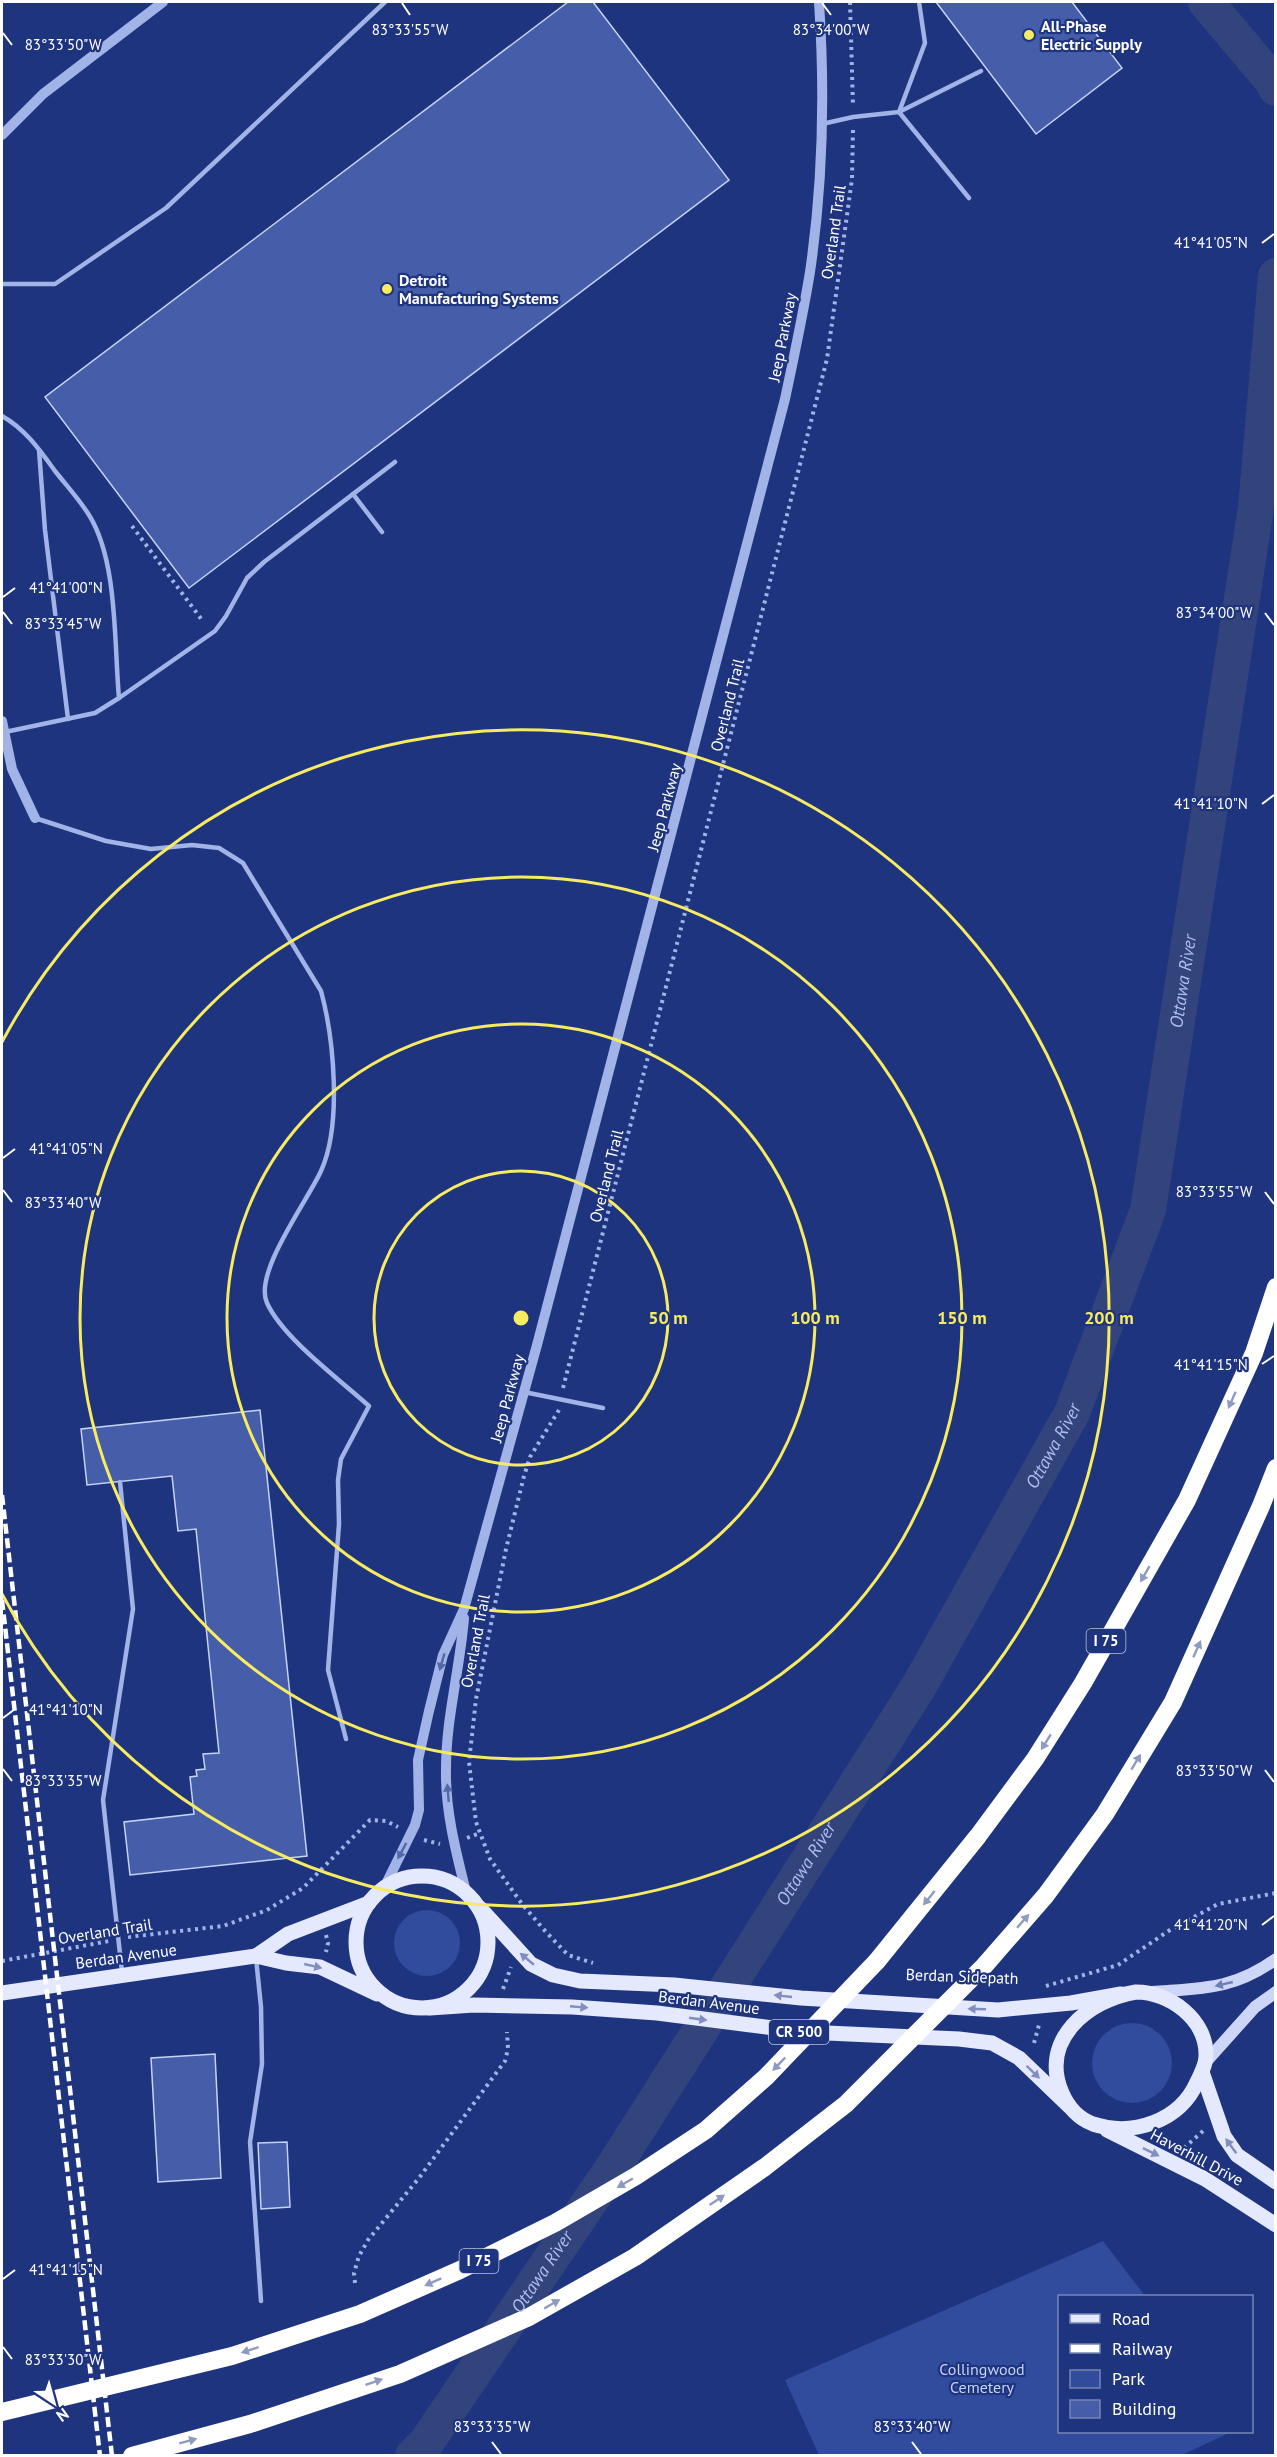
<svg xmlns="http://www.w3.org/2000/svg" width="1277" height="2457" font-family="'PT Sans',sans-serif">
<style>
.green{fill:#314c9d}
.lines{fill:none;stroke-linecap:round;stroke-linejoin:round}
.river{stroke:#33437b;stroke-width:36}
.building{fill:#465ea9;stroke:#c6d2f6;stroke-width:1.5}
.path{stroke:#a2b3e8;stroke-width:4;stroke-dasharray:3 4.5;stroke-linecap:butt}
.service{stroke:#a2b3e8;stroke-width:4.5}
.tertiary{stroke:#a2b3e8;stroke-width:10}
.secondary{stroke:#cdd6f6;stroke-width:12}
.primary{stroke:#e4e9fe;stroke-width:15}
.motorway{stroke:#fff;stroke-width:18}
.rail{stroke:#fff;stroke-width:4.5;stroke-dasharray:10 4.5;stroke-linecap:butt}
.motorway-bridge{stroke:#fff;stroke-width:18}
.oneway{fill:#8e9abf}
.oneway2{fill:#5367a9}
.oneway3{fill:#818ebe}
.oneway4{fill:#6d7db5}
.ticks{fill:none;stroke:#fff;stroke-width:2}
.ring{fill:none;stroke:#f7eb61;stroke-width:3}
.poi-dot{fill:#f7eb61;stroke:#1e347f;stroke-width:2}
.labels{text-anchor:middle;stroke-width:4.5;stroke-linejoin:round;paint-order:stroke}
.shield{fill:#1e347f;stroke:#bcc2d9;stroke-width:1.5}
.shield-label{font-size:15px;font-weight:bold;fill:#fff}
.poi-label{font-size:16px;font-weight:bold;fill:#fff;stroke:#1e347f;text-anchor:start}
.street-label{font-size:16px;fill:#fff;stroke:#1e347f}
.park-label{font-size:16px;fill:#c6d2f6;stroke:#1e347f}
.water-label{font-size:18px;font-style:italic;fill:#adbef0;stroke:#1e347f}
.ticks-label{font-size:15px;text-anchor:middle;fill:#fff;stroke:#1e347f;stroke-width:4.5;stroke-linejoin:round;paint-order:stroke}
.centre{fill:#f7eb61;stroke:#1e347f;stroke-width:3}
.ring-label{font-size:18px;text-anchor:middle;font-weight:bold;fill:#f7eb61;stroke:#1e347f;stroke-width:4.5;stroke-linejoin:round;paint-order:stroke}
</style>
<rect width="100%" height="100%" fill="#1e347f"/>
<g class="green">
<circle cx="427" cy="1943" r="33"/>
<circle cx="1132" cy="2063" r="40"/>
<polygon points="1103,2241 1145,2296 1060,2296 1060,2432 1231,2432 1182,2455 819,2455 785,2380"/>
</g>
<g class="lines">
<g class="river">
<polyline points="1206,2 1274,83 1276,88"/>
<path id="s1" d="M413 2456 426 2443 616 2163 919 1686 1072 1413 1148 1210 1256 507 1276 276"/>
</g>
</g>
<g class="building">
<polygon points="568,2 593,2 729,180 189,588 45,397"/>
<polygon points="936,2 1072,2 1122,68 1036,134"/>
<polygon points="260,1410 307,1856 130,1875 124,1822 194,1814 190,1777 197,1776 196,1770 205,1769 203,1754 219,1753 196,1529 178,1531 172,1476 87,1485 81,1429"/>
<polygon points="215,2054 221,2178 158,2182 151,2058"/>
<polygon points="287,2142 290,2207 261,2209 258,2143"/>
</g>
<g class="lines">
<g class="path">
<polyline points="850,2 853,106"/>
<polyline points="132,526 202,620"/>
<polyline points="563,1388 827,359 852,179 853,129"/>
<polyline points="559,1410 530,1457 524,1476 506,1549 476,1699 469,1762 476,1822 490,1859 522,1904 546,1932 568,1955 593,1963"/>
<polyline points="467,1838 480,1833"/>
<polyline points="424,1840 440,1844"/>
<polyline points="326,1935 328,1943 326,1952"/>
<polyline points="128,1937 223,1926 267,1910 303,1888 370,1820 386,1821 398,1827"/>
<polyline points="2,1961 109,1941"/>
<polyline points="1046,1986 1118,1965 1170,1930 1218,1904 1276,1893"/>
<polyline points="503,1989 511,1967"/>
<polyline points="1034,2043 1039,2025"/>
<polyline points="1184,2148 1203,2131"/>
<polyline points="355,2283 354,2273 359,2256 368,2240 419,2178 505,2061 508,2049 507,2032"/>
</g>
<g class="service">
<polyline points="919,2 925,43 899,112 969,198"/>
<polyline points="822,124 853,117 899,112 981,71"/>
<polyline points="2,284 55,284 166,208 385,2"/>
<path d="M2 416C25 429 39 449 55 471 66 485 79 499 89 515 118 561 114 644 119 698L95 713 5 732"/>
<polyline points="39,450 45,530 68,719"/>
<polyline points="353,494 382,532"/>
<polyline points="119,698 215,631 226,616 247,578 264,562 395,462"/>
<path d="M35 818 106 841 151 849 192 845 219 848 243 863 321 991C334 1039 342 1125 321 1171 308 1200 253 1273 267 1303 283 1338 339 1379 369 1406L341 1459 338 1480 339 1524 328 1670 346 1739"/>
<polyline points="524,1392 603,1408"/>
<polyline points="120,1482 133,1609 103,1800 122,1972"/>
<polyline points="256,1958 261,2007 262,2064 250,2142 261,2301"/>
</g>
<g class="tertiary">
<polyline points="2,135 43,94 163,2"/>
<polyline points="2,721 12,769 35,818"/>
<path d="M464 1618C460 1669 446 1718 446 1769 445 1810 456 1852 466 1892"/>
<path d="M384 1888 415 1825 419 1810 418 1760 429 1711 443 1655 464 1609 537 1345 785 399C794 357 803 315 810 272 823 183 825 92 819 2"/>
</g>
<g class="secondary">
<path d="M1152 1992C1202 1988 1233 1990 1276 1959"/>
<polyline points="1204,2064 1255,2007 1276,1992"/>
</g>
<g class="primary">
<circle cx="422" cy="1942" r="66"/>
<polyline points="480,1908 531,1964 553,1975 580,1981 674,1985 801,1998 998,2010 1071,2003 1121,1994"/>
<polyline points="256,1956 288,1934 369,1903"/>
<path d="M1136 1992C1169 1992 1207 2019 1206 2056 1206 2065 1201 2074 1197 2082 1180 2121 1133 2137 1093 2124 1079 2119 1068 2107 1062 2093 1039 2040 1088 2000 1136 1992Z"/>
<polyline points="2,1993 256,1956 286,1963 320,1967 377,1994"/>
<polyline points="430,2008 474,2005 572,2007 657,2013 805,2032 959,2039 992,2043 1019,2058 1069,2106"/>
<polyline points="1202,2072 1224,2136 1237,2155 1276,2182"/>
<polyline points="1107,2130 1205,2179 1276,2225"/>
</g>
<g class="motorway">
<polyline points="877,1961 978,1836 1035,1759 1083,1683 1187,1500 1254,1353 1276,1287"/>
<polyline points="985,1965 1046,1895 1105,1814 1173,1702 1261,1506 1276,1468"/>
</g>
<g class="rail">
<polyline points="2,1495 112,2456"/>
<polyline points="2,1600 100,2456"/>
</g>
<g class="motorway-bridge">
<polyline points="2,2412 232,2356 360,2314 460,2270 555,2223 636,2176 706,2130 766,2077 877,1961"/>
<polyline points="132,2456 250,2424 400,2374 529,2317 635,2257 765,2167 846,2104 985,1965"/>
</g>
</g>
<defs><path id="oneway-solid" d="M-6-.8H1V-3.2L6.5 0L1 3.2V.8H-6Z" transform="scale(1.5)"/></defs>
<g class="oneway">
<use href="#oneway-solid" transform="translate(1232 1400) rotate(114)"/>
<use href="#oneway-solid" transform="translate(1145 1574) rotate(120)"/>
<use href="#oneway-solid" transform="translate(1197 1649) rotate(-66)"/>
<use href="#oneway-solid" transform="translate(1046 1742) rotate(122)"/>
<use href="#oneway-solid" transform="translate(1136 1762) rotate(-59)"/>
<use href="#oneway-solid" transform="translate(929 1898) rotate(129)"/>
<use href="#oneway-solid" transform="translate(1023 1921) rotate(-49)"/>
<use href="#oneway-solid" transform="translate(779 2064) rotate(134)"/>
<use href="#oneway-solid" transform="translate(625 2183) rotate(150)"/>
<use href="#oneway-solid" transform="translate(717 2200) rotate(-34)"/>
<use href="#oneway-solid" transform="translate(433 2282) rotate(156)"/>
<use href="#oneway-solid" transform="translate(552 2304) rotate(-30)"/>
<use href="#oneway-solid" transform="translate(250 2350) rotate(162)"/>
<use href="#oneway-solid" transform="translate(374 2382) rotate(-19)"/>
<use href="#oneway-solid" transform="translate(188 2441) rotate(-15)"/>
</g>
<g class="oneway2">
<use href="#oneway-solid" transform="translate(442 1662) rotate(106)"/>
<use href="#oneway-solid" transform="translate(448 1793) rotate(-95)"/>
<use href="#oneway-solid" transform="translate(402 1851) rotate(118)"/>
</g>
<g class="oneway3">
<use href="#oneway-solid" transform="translate(527 1959) rotate(-140)"/>
<use href="#oneway-solid" transform="translate(313 1966) rotate(13)"/>
<use href="#oneway-solid" transform="translate(783 1996) rotate(-174)"/>
<use href="#oneway-solid" transform="translate(579 2007) rotate(5)"/>
<use href="#oneway-solid" transform="translate(977 2009) rotate(-178)"/>
<use href="#oneway-solid" transform="translate(698 2019) rotate(8)"/>
<use href="#oneway-solid" transform="translate(1033 2072) rotate(44)"/>
<use href="#oneway-solid" transform="translate(1231 2146) rotate(-126)"/>
<use href="#oneway-solid" transform="translate(1151 2152) rotate(26)"/>
</g>
<use class="oneway4" href="#oneway-solid" transform="translate(1224 1984) rotate(167)"/>
<path class="ticks" d="M402 3 410 15M822 3 831 15M3 33 12 45M1262 243 1274 234M3 597 15 588M3 612 12 624M1265 613 1274 625M1262 804 1274 795M3 1158 15 1149M3 1190 12 1202M1265 1192 1274 1204M1262 1364 1274 1356M3 1718 15 1709M3 1769 12 1781M1265 1770 1274 1782M1262 1925 1274 1916M3 2279 15 2270M3 2347 12 2359M492 2442 501 2454M912 2442 921 2454"/>
<g class="ring">
<circle cx="521" cy="1318" r="147"/>
<circle cx="521" cy="1318" r="294"/>
<circle cx="521" cy="1318" r="441"/>
<path d="M2 1042A588 588 0 1 1 2 1594"/>
</g>
<g class="poi-dot">
<circle cx="1029" cy="35" r="6"/>
<circle cx="387" cy="289" r="6"/>
</g>
<g class="labels">
<g class="shield">
<rect x="1086.5" y="1629" width="39" height="24" rx="4.5"/>
<rect x="769" y="2020" width="60" height="24" rx="4.5"/>
<rect x="459.5" y="2249" width="39" height="24" rx="4.5"/>
</g>
<g class="shield-label">
<text x="1106" y="1646">I 75</text>
<text x="799" y="2037">CR 500</text>
<text x="479" y="2266">I 75</text>
</g>
<g class="poi-label">
<text x="1041" y="32">All-Phase<tspan x="1041" dy="18">Electric Supply</tspan></text>
<text x="399" y="286">Detroit<tspan x="399" dy="18">Manufacturing Systems</tspan></text>
</g>
<g class="street-label">
<text transform="translate(833 232) rotate(-82)" y="6">Overland Trail</text>
<text transform="translate(782 337) rotate(-79)" y="6">Jeep Parkway</text>
<text transform="translate(727 705) rotate(-76)" y="6">Overland Trail</text>
<text transform="translate(664 807) rotate(-75)" y="6">Jeep Parkway</text>
<text transform="translate(606 1176) rotate(-76)" y="6">Overland Trail</text>
<text transform="translate(507 1398) rotate(-75)" y="6">Jeep Parkway</text>
<text transform="translate(475 1641) rotate(-79)" y="6">Overland Trail</text>
<text transform="translate(105 1931) rotate(-9)" y="6">Overland Trail</text>
<text transform="translate(126 1956) rotate(-8)" y="6">Berdan Avenue</text>
<text transform="translate(962 1976) rotate(2)" y="6">Berdan Sidepath</text>
<text transform="translate(709 2002) rotate(7)" y="6">Berdan Avenue</text>
<text transform="translate(1197 2157) rotate(28)" y="6">Haverhill Drive</text>
</g>
<g class="park-label">
<text x="982" y="2375">Collingwood<tspan x="982" dy="18">Cemetery</tspan></text>
</g>
<g class="water-label">
<text dy="6" stroke="none"><textPath href="#s1" startOffset="1683">Ottawa River</textPath></text>
<text dy="6" stroke="none"><textPath href="#s1" startOffset="1197">Ottawa River</textPath></text>
<text dy="6" stroke="none"><textPath href="#s1" startOffset="711">Ottawa River</textPath></text>
<text dy="6" stroke="none"><textPath href="#s1" startOffset="225">Ottawa River</textPath></text>
</g>
</g>
<g class="ticks-label">
<text x="410" y="35">83°33'55"W</text>
<text x="831" y="35">83°34'00"W</text>
<text x="63" y="50">83°33'50"W</text>
<text x="1211" y="248">41°41'05"N</text>
<text x="66" y="593">41°41'00"N</text>
<text x="1214" y="618">83°34'00"W</text>
<text x="63" y="629">83°33'45"W</text>
<text x="1211" y="809">41°41'10"N</text>
<text x="66" y="1154">41°41'05"N</text>
<text x="1214" y="1197">83°33'55"W</text>
<text x="63" y="1208">83°33'40"W</text>
<text x="1211" y="1370">41°41'15"N</text>
<text x="66" y="1715">41°41'10"N</text>
<text x="1214" y="1776">83°33'50"W</text>
<text x="63" y="1786">83°33'35"W</text>
<text x="1211" y="1930">41°41'20"N</text>
<text x="66" y="2275">41°41'15"N</text>
<text x="63" y="2365">83°33'30"W</text>
<text x="492" y="2432">83°33'35"W</text>
<text x="912" y="2432">83°33'40"W</text>
</g>
<circle cx="521" cy="1318" r="9" class="centre"/>
<g class="ring-label">
<text x="668" y="1324">50 m</text>
<text x="815" y="1324">100 m</text>
<text x="962" y="1324">150 m</text>
<text x="1109" y="1324">200 m</text>
</g>
<rect width="1277" height="2457" fill="none" stroke="#ffffff" stroke-width="6"/>
<rect x="1058" y="2295" width="195" height="138" fill="#1e347f" stroke="#7885b2" stroke-width="1.5"/>
<rect x="1070" y="2314" width="30" height="9" fill="#e4e9fe" stroke="#7885b2" stroke-width="1.5"/>
<text x="1112" y="2325" font-size="18" fill="#ffffff">Road</text>
<rect x="1070" y="2344" width="30" height="9" fill="#ffffff" stroke="#7885b2" stroke-width="1.5"/>
<text x="1112" y="2355" font-size="18" fill="#ffffff">Railway</text>
<rect x="1070" y="2370" width="30" height="18" fill="#314c9d" stroke="#7885b2" stroke-width="1.5"/>
<text x="1112" y="2385" font-size="18" fill="#ffffff">Park</text>
<rect x="1070" y="2400" width="30" height="18" fill="#465ea9" stroke="#7885b2" stroke-width="1.5"/>
<text x="1112" y="2415" font-size="18" fill="#ffffff">Building</text>
<g transform="translate(54 2403) rotate(144)" stroke="#1e347f" stroke-width="4.5" paint-order="stroke">
<path d="M0-4.5L10 22L0 15L-10 22Z" fill="#ffffff"/>
<text y="-9" font-size="16" font-weight="bold" text-anchor="middle" fill="#ffffff">N</text>
</g>
</svg>
